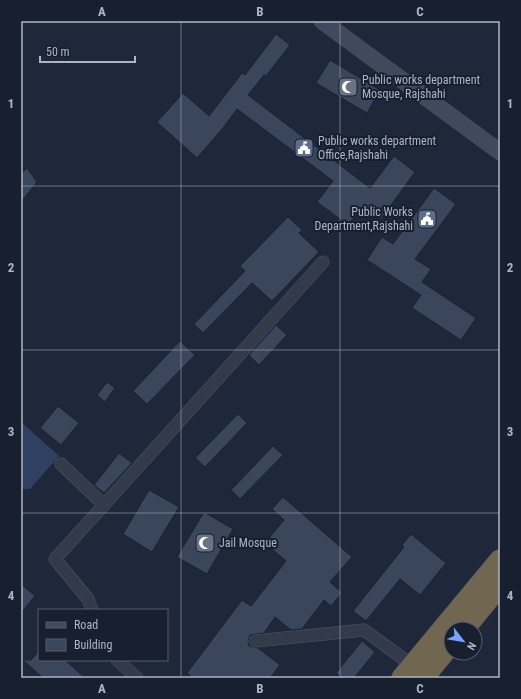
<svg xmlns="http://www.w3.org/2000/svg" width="521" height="699" font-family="'Roboto Condensed',sans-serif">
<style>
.water{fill:#2f4061}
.building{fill:#3a465b;stroke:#1a2231}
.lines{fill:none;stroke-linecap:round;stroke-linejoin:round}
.street-casing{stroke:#4d5565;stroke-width:13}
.secondary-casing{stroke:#4d5565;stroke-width:17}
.highway-casing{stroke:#3d4555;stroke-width:22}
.street{stroke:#333b4a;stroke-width:12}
.secondary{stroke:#40495e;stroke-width:16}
.highway{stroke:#71664f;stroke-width:21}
.grid{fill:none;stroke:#adb5c7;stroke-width:1;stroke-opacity:0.55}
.labels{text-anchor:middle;stroke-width:4;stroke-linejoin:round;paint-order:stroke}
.poi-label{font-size:12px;fill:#adb5c7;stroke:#18202f;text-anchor:start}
.neatline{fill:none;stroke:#adb5c7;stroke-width:1.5}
.grid-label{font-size:13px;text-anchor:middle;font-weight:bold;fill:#adb5c7}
</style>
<rect width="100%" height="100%" fill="#1f283a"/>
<polygon class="water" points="21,422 59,456 30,489 21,489"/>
<g class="building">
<polygon points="276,34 290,45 266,76 264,75 248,95 370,188 394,156 415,172 381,219 363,206 348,225 317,202 333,181 237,109 223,128 197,158 157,122 183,93 209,116 242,73 245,75"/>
<polygon points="330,60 380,90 367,113 316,83"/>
<polygon points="27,168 37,182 21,202 21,174"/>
<polygon points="434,188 456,204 415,259 431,269 422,282 476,318 461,340 412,308 421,295 367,260 382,237 393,244"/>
<polygon points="288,217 302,230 299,233 319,252 272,301 252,283 203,333 194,324 245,271 240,266"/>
<polygon points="276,325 287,335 259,365 249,355"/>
<polygon points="180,341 195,355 147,404 133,391"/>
<polygon points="107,382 115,388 105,402 97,395"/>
<polygon points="58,406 79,423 61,445 40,428"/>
<polygon points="238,414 247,423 205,467 195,458"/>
<polygon points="273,446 283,455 240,499 231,490"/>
<polygon points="119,453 132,463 104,493 94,485"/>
<polygon points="149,490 179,507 152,552 123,534"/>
<polygon points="283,497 352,557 330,582 342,593 331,606 324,600 302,629 291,630 275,617 264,633 250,635 248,641 249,646 258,648 280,665 270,678 193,678 187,673 242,600 251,606 286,561 265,543 284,520 272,509"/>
<polygon points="204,512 233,529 207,574 177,557"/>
<polygon points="411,534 446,563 420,595 400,579 366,621 353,611 404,547 402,545"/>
<polygon points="21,584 35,596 21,613"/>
<polygon points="362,641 375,652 354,678 342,678 336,673"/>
<polygon points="39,651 39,660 65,660 85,678 43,678 23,660 31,660"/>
</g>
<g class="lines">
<g class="street-casing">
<g id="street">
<polyline points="61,464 104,505 55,559 88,599 92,610"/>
<polyline points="104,505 323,262"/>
<polyline points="255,641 364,630 412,665"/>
<polyline points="117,660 137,678"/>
</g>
</g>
<g class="secondary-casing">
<polyline id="secondary" points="322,21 500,152"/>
</g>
<g class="highway-casing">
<g id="highway">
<polyline points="464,629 500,585"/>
<polyline points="402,678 500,560"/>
<polyline points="423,678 451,644"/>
</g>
</g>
<use href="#street" class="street"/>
<use href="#secondary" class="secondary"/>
<use href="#highway" class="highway"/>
</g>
<path class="grid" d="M181 21V678M340 21V678M21 186H500M21 350H500M21 513H500"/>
<defs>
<g id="mosque-square" transform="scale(1)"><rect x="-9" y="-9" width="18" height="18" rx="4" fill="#6b7280" stroke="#18202f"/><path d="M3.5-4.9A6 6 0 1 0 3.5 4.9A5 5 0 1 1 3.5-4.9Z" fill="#fff"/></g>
<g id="civic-square" transform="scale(1)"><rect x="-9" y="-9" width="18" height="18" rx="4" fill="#5c6f8a" stroke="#18202f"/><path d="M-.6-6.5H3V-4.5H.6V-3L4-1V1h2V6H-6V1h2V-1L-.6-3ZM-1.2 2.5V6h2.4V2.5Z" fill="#fff"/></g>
</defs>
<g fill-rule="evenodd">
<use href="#mosque-square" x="348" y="87"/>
<use href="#civic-square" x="304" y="148"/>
<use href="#civic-square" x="427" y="219"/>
<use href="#mosque-square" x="205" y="543"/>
</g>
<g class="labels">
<g class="poi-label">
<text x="362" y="84">Public works department<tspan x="362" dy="14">Mosque, Rajshahi</tspan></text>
<text x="318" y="145">Public works department<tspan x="318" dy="14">Office,Rajshahi</tspan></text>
<text x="413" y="216" text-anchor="end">Public Works<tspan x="413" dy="14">Department,Rajshahi</tspan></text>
<text x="219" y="547">Jail Mosque</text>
</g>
</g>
<rect width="521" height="699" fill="none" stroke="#18202f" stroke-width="44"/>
<rect x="38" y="609" width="130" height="52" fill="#18202f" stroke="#545c6c"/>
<rect x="46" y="622" width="20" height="6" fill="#40495e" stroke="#545c6c"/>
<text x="74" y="629" font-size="12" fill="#adb5c7">Road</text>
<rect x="46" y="639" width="20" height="12" fill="#3a465b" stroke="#545c6c"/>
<text x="74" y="649" font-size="12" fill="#adb5c7">Building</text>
<g transform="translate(463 641) rotate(121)"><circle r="19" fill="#18202f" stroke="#545c6c"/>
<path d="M0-3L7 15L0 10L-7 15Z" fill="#7aa3ff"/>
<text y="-6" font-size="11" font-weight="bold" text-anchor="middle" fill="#adb5c7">N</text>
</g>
<path d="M40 56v6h95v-6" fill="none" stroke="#adb5c7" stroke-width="2"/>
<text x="46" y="56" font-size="12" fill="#adb5c7" stroke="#18202f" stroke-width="3" paint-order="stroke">50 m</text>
<rect x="22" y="22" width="477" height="655" class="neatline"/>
<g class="grid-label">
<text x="102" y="16">A</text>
<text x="260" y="16">B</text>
<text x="420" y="16">C</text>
<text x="11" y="108">1</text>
<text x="510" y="108">1</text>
<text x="11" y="272">2</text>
<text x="510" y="272">2</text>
<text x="11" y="436">3</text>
<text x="510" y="436">3</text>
<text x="11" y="600">4</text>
<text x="510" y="600">4</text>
<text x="102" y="693">A</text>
<text x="260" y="693">B</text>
<text x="420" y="693">C</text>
</g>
</svg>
